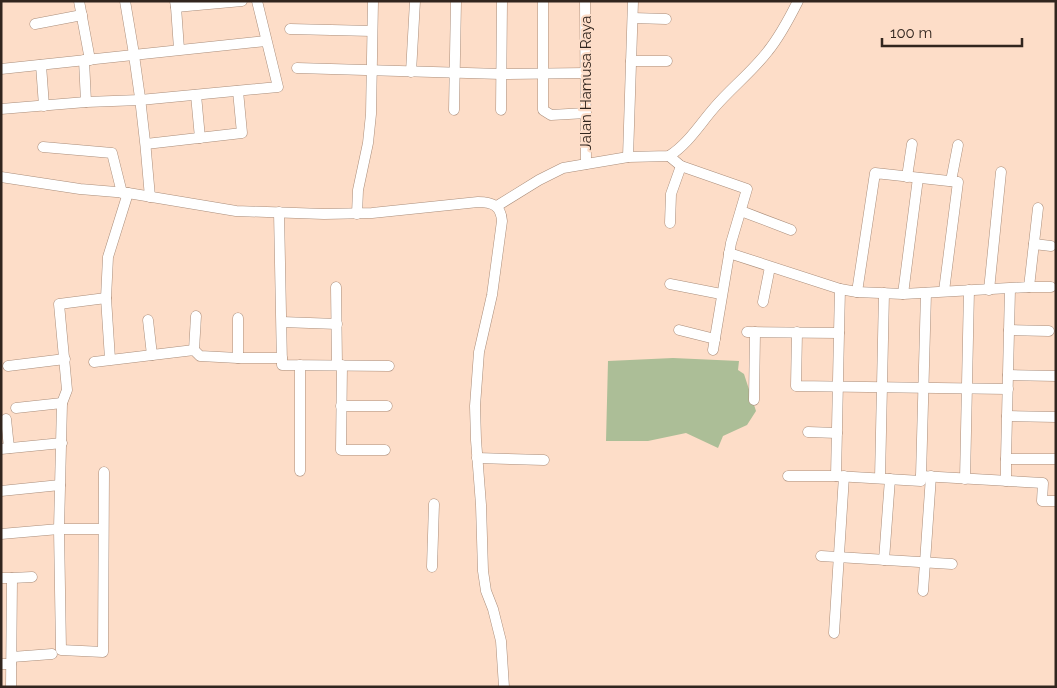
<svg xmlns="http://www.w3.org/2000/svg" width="1057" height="688" font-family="Raleway,sans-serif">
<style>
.green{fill:#acbe97}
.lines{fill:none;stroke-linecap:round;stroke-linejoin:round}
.minor-casing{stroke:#aa8d7a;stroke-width:11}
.minor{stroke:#fff;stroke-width:10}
.labels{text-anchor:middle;stroke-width:4.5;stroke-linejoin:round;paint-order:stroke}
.street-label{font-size:15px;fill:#31251e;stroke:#fdddc8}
</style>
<rect width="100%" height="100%" fill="#fdddc8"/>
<polygon class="green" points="673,358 739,361 738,370 744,374 756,411 747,425 723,436 718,448 686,433 648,441 606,441 608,361"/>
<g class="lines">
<g class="minor-casing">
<g id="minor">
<polyline points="79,1 90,60"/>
<path d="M125 1C137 66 145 131 150 197"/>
<polyline points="175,1 176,7 242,1"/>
<polyline points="543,1 543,110 551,115 586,113"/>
<polyline points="585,1 586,164"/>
<polyline points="176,7 179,49"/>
<polyline points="633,18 666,19"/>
<polyline points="35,24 82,15"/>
<polyline points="290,29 372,31"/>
<polyline points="84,60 86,102"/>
<polyline points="631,61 667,61"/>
<polyline points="41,65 44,106"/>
<polyline points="297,68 501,74 586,73"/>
<polyline points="1,69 266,41"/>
<polyline points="411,72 415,1"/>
<polyline points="196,95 200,138"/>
<polyline points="1,109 86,102 140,100 278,87 257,1"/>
<polyline points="454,110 456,1"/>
<polyline points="501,110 502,1"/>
<polyline points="146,144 242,133 238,91"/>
<polyline points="43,147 112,153 122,193"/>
<polyline points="669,156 681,166 747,189 731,243 713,350"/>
<polyline points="628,157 633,1"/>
<path d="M1 177 80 189 128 193 236 211 267 212 324 214 372 213 478 202C493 202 501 206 502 221L492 295 479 352 475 406 476 440 481 505 483 571 486 591 493 609 501 641 504 687"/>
<polyline points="907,177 912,144"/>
<polyline points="951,181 958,145"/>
<path d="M497 206 539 180 563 168 628 157 669 156C688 144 700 124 714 108 731 88 752 72 768 51 780 36 789 19 798 1"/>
<polyline points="741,211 791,230"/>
<polyline points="279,212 282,365 389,366"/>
<polyline points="357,214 358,190 368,143 371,114 373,1"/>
<polyline points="670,223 671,194 681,166"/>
<polyline points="1034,244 1051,246"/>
<polyline points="729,253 840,289 857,292 903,294 1029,287 1038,208"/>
<polyline points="670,284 721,294"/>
<polyline points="336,287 337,365"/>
<polyline points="1029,287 1051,287"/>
<polyline points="1010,289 1006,459 1056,459"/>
<polyline points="989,290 1001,172"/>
<polyline points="857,292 875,173 958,182 944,291"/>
<polyline points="903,294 918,178"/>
<polyline points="763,302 770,267"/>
<polyline points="148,320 152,355"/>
<polyline points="282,322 337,324"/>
<polyline points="679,330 715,339"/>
<polyline points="1009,330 1049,331"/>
<polyline points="747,332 839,333 840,289"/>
<polyline points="797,332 796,386 1008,389"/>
<polyline points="194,350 196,316"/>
<polyline points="238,358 238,318"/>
<polyline points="110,359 106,298 108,257 128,193"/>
<polyline points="94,362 194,350 200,356 238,358 282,358"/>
<polyline points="342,365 341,450 385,450"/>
<polyline points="8,366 65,359"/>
<polyline points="1008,375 1056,376"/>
<polyline points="754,400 755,332"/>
<polyline points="341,406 387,406"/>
<polyline points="16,408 62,403"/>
<polyline points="1007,416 1056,417"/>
<polyline points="6,419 9,448"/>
<polyline points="808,432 837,433"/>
<polyline points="1,449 62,443"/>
<polyline points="477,458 544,460"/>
<polyline points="300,471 300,365"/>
<polyline points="104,472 103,652 61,650 59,529 62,403 67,390 59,304 106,298"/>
<polyline points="788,476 836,476 921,481 921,476 1043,483 1042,501 1056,501"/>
<polyline points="836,476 839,333"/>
<polyline points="921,476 926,293"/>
<polyline points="880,478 884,293"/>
<polyline points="965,479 969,290"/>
<polyline points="1006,481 1006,459"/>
<polyline points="1,491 60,485"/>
<polyline points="1,534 59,529 103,529"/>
<polyline points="821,556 952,564"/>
<polyline points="884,560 890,479"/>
<polyline points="432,567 434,504"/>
<polyline points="1,578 12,578 11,687"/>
<polyline points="12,578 32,577"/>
<polyline points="923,591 931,476"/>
<polyline points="834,633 844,476"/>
<polyline points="12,657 52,654"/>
<polyline points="1,664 11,664"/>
</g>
</g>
<use href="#minor" class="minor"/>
</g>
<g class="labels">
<g class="street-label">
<text transform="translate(586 83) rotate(-90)" y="5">Jalan Hamusa Raya</text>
</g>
</g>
<rect width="1057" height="688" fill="none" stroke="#31251e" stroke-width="5"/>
<path d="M882 38v8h140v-8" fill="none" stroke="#31251e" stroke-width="2.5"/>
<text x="890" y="38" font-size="15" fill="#31251e" stroke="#fdddc8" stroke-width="4" paint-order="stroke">100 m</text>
</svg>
